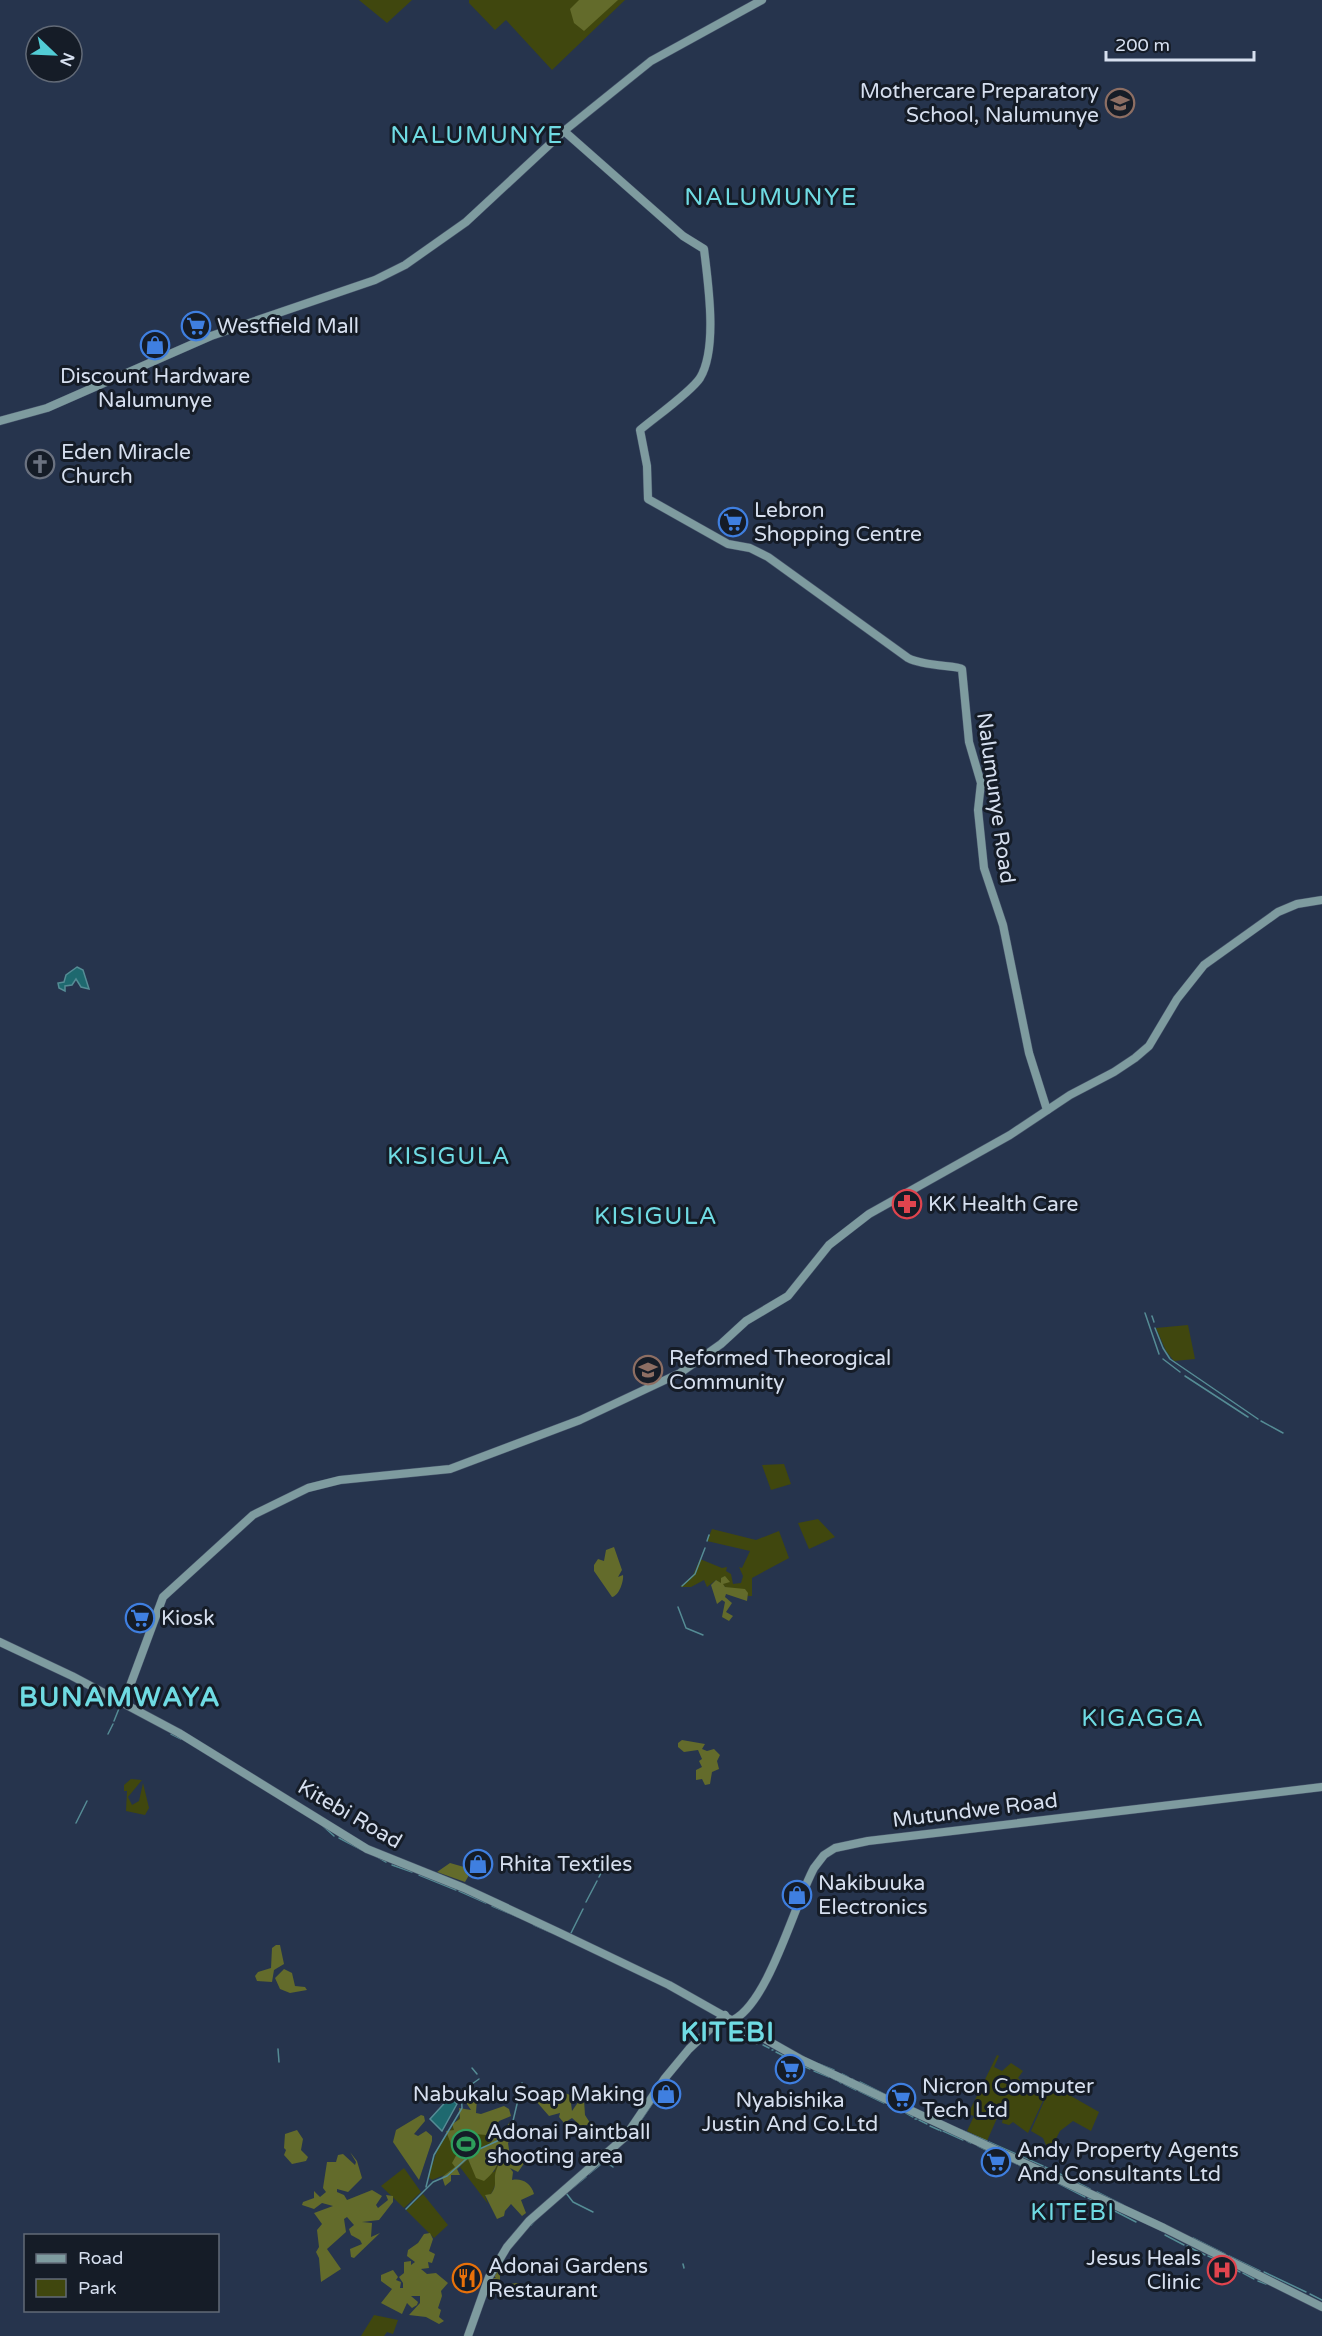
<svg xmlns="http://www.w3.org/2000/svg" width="1322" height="2336" font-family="'Varela Round',sans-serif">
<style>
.green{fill:#40470e}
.forest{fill:#636b2b}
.water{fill:#1e696f;stroke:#558c95;stroke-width:1.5}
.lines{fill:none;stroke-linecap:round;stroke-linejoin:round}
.stream{stroke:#558c95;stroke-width:1.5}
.secondary-casing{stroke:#46536a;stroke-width:9}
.secondary{stroke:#7e9b9f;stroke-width:8}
.labels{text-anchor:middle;stroke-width:6;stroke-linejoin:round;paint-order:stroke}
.poi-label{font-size:21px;fill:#d6dfef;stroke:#151c27;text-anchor:start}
.street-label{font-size:21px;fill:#d6dfef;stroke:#151c27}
.quarter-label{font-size:24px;letter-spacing:1.5px;fill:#6fdbe3;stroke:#151c27}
.district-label{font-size:27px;font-weight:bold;letter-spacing:1.5px;fill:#6fdbe3;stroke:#151c27}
</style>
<rect width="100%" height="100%" fill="#26344d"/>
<g class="green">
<polygon points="359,0 412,0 387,23"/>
<polygon points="469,0 625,0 552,70 506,20 495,30 469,3"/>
<polygon points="1188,1325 1195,1359 1174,1361 1166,1351 1156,1328"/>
<polygon points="784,1464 791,1484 771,1490 762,1465"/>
<polygon points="818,1519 835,1537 809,1549 798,1523"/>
<polygon points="712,1529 756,1540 779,1531 789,1558 752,1578 752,1596 748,1596 745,1589 728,1589 716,1580 707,1587 704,1580 691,1587 680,1587 693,1575 700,1559 722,1568 727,1567 726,1571 731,1574 733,1584 741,1583 743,1576 739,1567 742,1568 750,1551 707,1541"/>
<polygon points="131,1779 142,1780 128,1797 132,1805 139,1801 143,1783 149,1808 145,1815 126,1811 127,1791 124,1791 124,1785"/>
<polygon points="997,2055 999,2056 994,2067 1002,2071 1011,2063 1023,2071 1018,2078 1021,2081 1048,2090 1028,2133 1013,2122 1009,2125 1002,2123 1003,2118 998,2116 987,2141 967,2131 974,2116 968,2114"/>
<polygon points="1048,2092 1064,2092 1099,2112 1091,2131 1073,2121 1060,2131 1049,2152 1043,2138 1031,2131"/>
<polygon points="460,2116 480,2118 493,2143 475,2150 447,2174 432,2180 428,2177 438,2148"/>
<path d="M499 2148H502C503 2156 496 2188 491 2194L485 2196 488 2204 460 2167 468 2159 475 2173 494 2172 498 2163Z"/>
<polygon points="404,2168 421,2192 404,2208 381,2186"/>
<polygon points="423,2194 448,2225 434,2238 406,2210"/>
<polygon points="374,2315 398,2320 393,2334 387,2332 384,2336 361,2336"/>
</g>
<g class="forest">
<polygon points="579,0 618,0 584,31 574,23 570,9"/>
<path d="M614 1547 622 1570 618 1577 623 1575C624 1581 619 1596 612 1597L594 1571V1565L598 1559 604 1561 606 1550Z"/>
<polygon points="725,1576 730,1582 723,1584 725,1587 745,1589 748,1593 747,1601 726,1594 725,1597 732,1603 726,1612 733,1616 729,1621 722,1617 725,1602 722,1600 717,1604 711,1585 716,1580 721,1583 721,1578"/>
<polygon points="682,1740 705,1744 702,1749 707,1751 714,1749 720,1755 717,1761 719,1769 712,1772 710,1784 705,1785 702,1779 696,1780 696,1770 702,1767 699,1761 702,1759 698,1750 684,1752 678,1747 678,1743"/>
<polygon points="478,1858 482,1858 482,1864 472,1870 465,1882 437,1872 450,1863 464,1867"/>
<polygon points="276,1945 280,1945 284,1964 274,1970 272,1982 257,1981 255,1976 258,1972 271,1968 272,1948"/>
<polygon points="284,1969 292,1973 295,1986 305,1987 307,1990 290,1993 280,1989 275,1978"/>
<polygon points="545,2090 555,2096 565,2093 570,2095 572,2111 581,2098 584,2100 585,2115 592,2126 589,2124 582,2127 572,2118 564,2123 559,2117 560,2113 549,2116 536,2101 535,2097"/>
<polygon points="468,2096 477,2098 476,2113 481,2114 504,2106 509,2109 511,2116 499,2121 495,2128 486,2135 464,2133 462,2142 451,2144 446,2131 454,2130 452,2124 460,2119 459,2108 471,2110 465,2101"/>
<polygon points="421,2115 424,2116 425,2121 414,2134 418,2136 426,2131 432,2136 432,2141 419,2180 393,2142 396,2130"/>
<path d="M510 2122 519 2128 508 2143 511 2163 520 2158 525 2162 518 2172 510 2168 513 2172 512 2180C522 2178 531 2183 534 2194L521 2200 526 2213 522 2216 511 2204 505 2211 504 2216 497 2219 485 2195 491 2194C498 2185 493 2180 496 2171 499 2162 503 2158 502 2148H499C501 2162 495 2172 484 2181L476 2178 468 2159 457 2169 460 2175H451V2181L445 2186 442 2177 455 2167 452 2163 458 2152 466 2150 471 2154 489 2145 498 2133 506 2137 507 2126Z"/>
<polygon points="297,2130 303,2139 301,2150 308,2157 306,2161 292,2164 284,2155 286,2150 284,2148 285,2134"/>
<polygon points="350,2152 357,2161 362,2178 348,2192 337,2189 337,2192 344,2195 347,2200 372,2190 382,2196 376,2205 378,2208 388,2200 386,2195 393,2196 393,2202 379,2220 362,2222 372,2223 371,2237 380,2233 354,2258 351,2257 350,2249 362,2244 360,2240 351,2235 349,2229 354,2225 347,2217 344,2219 346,2232 327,2249 341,2269 321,2282 319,2258 316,2252 319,2247 317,2230 322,2224 314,2213 333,2206 322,2203 314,2209 302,2205 303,2202 314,2198 314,2191 320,2197 326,2192 323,2188 327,2162 336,2162 338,2155 343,2154 355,2165 356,2162"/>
<polygon points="430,2233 433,2239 429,2251 435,2254 432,2263 428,2262 429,2268 421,2269 427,2274 436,2273 448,2283 441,2291 442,2296 438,2308 441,2310 439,2317 444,2321 439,2324 426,2317 409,2315 420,2303 420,2296 411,2296 418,2302 417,2305 412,2308 407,2303 402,2314 381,2303 392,2289 381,2281 381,2275 393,2270 398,2277 396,2280 401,2282 400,2288 403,2288 403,2283 399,2277 404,2273 404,2262 411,2261 411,2265 415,2262 407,2256 408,2250 418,2243 424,2234"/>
<polygon points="497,2272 500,2272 500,2286 516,2283 531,2285 534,2292 516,2297 509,2296 505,2288 487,2288 492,2278 496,2278 494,2276"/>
</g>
<g class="water">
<polygon points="77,967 83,970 89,989 81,987 76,979 72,985 65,986 65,991 59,988 58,983 64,982 66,975"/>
<polygon points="450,2097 457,2104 442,2131 430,2119"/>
</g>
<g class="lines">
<g class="stream">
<polyline points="1145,1313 1159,1354"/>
<polyline points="1152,1316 1154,1322"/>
<polyline points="1155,1328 1163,1348 1170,1359 1258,1419"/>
<polyline points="1163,1359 1180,1372"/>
<polyline points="1185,1376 1248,1417"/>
<polyline points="1261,1421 1283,1433"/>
<polyline points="707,1541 709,1535"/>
<polyline points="682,1586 695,1574 705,1548"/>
<polyline points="678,1607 686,1628 703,1635"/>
<polyline points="114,1721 120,1706"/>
<polyline points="108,1734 113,1724"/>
<polyline points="171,1734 181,1739"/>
<polyline points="76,1823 87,1801"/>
<polyline points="323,1826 334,1836"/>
<polyline points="339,1838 362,1850"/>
<polyline points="376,1856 386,1862"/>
<polyline points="392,1865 412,1872"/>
<polyline points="419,1875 456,1890"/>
<polyline points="599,1877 601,1873"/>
<polyline points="459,1891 486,1903"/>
<polyline points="586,1902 597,1881"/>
<polyline points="492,1906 518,1917"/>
<polyline points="534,1925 550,1932"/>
<polyline points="571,1933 583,1909"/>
<polyline points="744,2035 748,2039"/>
<polyline points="751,2041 757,2044"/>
<polyline points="763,2045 769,2048"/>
<polyline points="278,2049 279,2062"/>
<polyline points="772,2050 773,2050"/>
<polyline points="776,2052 788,2058"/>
<polyline points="790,2059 797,2063"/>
<polyline points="819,2064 834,2070"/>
<polyline points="801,2065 810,2069"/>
<polyline points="472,2068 477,2074"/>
<polyline points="814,2071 829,2077"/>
<polyline points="842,2074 848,2077"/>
<polyline points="832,2078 836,2080"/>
<polyline points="852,2079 854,2080"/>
<polyline points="838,2081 841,2083"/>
<polyline points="860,2082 894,2099"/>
<polyline points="844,2084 856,2090"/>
<polyline points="465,2089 479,2079"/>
<polyline points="859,2091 884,2103"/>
<polyline points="888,2105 901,2111"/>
<polyline points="906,2113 913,2117"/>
<polyline points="915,2119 917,2119"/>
<polyline points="919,2120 927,2124"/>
<polyline points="637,2126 667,2082"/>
<polyline points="930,2126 939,2130"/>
<polyline points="940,2130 941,2131"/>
<polyline points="961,2130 987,2141"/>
<polyline points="943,2131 963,2140"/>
<polyline points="619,2137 624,2131"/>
<polyline points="967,2141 971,2143"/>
<polyline points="989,2142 1043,2166"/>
<polyline points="978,2146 986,2150"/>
<polyline points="991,2153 1007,2159"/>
<polyline points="1011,2161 1017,2164"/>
<polyline points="1019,2165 1021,2166"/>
<polyline points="613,2167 604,2161 617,2150"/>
<polyline points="1045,2167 1051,2170"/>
<polyline points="1027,2169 1040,2175"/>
<polyline points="1054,2171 1064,2176"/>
<polyline points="589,2174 600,2165"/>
<polyline points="1066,2177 1072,2180"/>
<polyline points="1052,2180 1085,2197"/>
<polyline points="1074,2181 1090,2189"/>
<polyline points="426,2187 434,2155 462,2108 461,2090"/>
<polyline points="570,2190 586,2177"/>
<polyline points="1097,2192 1123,2205"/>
<polyline points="566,2193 573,2202 593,2212"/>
<polyline points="1088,2198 1105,2206"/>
<polyline points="1109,2208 1136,2222"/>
<polyline points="406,2209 433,2182 447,2176 475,2151 504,2138 513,2121 522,2083"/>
<polyline points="531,2225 536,2219"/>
<polyline points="1165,2235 1184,2245"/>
<polyline points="1193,2238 1225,2254"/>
<polyline points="1187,2246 1205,2255"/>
<polyline points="1208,2256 1213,2258"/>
<polyline points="1229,2256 1260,2271"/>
<polyline points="1218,2261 1224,2264"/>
<polyline points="683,2264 684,2268"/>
<polyline points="1230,2267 1240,2272"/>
<polyline points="1264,2272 1306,2292"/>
<polyline points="1243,2273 1254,2279"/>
<polyline points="1258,2281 1266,2284"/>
<polyline points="1310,2294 1322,2300"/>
</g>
<g class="secondary-casing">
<g id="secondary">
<path d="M564 131 683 236 704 249C708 283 718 348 700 378 691 392 654 418 640 430L647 466 648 499 728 544 750 548 768 557 908 658C925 667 957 665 962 669L969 742 981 783 978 810 984 868 1003 925 1029 1053 1047 1110"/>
<polyline points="0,421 47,408 211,336 375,280 405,265 466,222 564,131 651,61 762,0"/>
<polyline points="0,1642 72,1676 179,1733 367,1849 464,1888 558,1932 669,1985 802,2060 1164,2228 1322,2307"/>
<polyline points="124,1702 163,1597 253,1515 308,1488 340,1480 450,1469 580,1420 680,1373 721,1344 746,1321 788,1296 829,1245 869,1214 1010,1135 1070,1095 1114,1072 1135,1058 1149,1046 1177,999 1204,965 1278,912 1297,904 1322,900"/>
<path d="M733 2020C769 2002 794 1905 814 1868L824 1855 835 1848 868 1841 1322 1787"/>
<polyline points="468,2336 489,2277 507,2247 529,2221 625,2137 665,2078 689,2049 725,2015"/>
</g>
</g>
<use href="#secondary" class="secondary"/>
</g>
<defs>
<g id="school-ring" transform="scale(1.5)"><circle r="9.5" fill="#151c27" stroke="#8d6e63" stroke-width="1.5"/><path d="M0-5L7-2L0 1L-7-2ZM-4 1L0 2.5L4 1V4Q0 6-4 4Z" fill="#8d6e63"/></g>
<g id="supermarket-ring" transform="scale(1.5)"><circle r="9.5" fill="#151c27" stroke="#3f7fe0" stroke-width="1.5"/><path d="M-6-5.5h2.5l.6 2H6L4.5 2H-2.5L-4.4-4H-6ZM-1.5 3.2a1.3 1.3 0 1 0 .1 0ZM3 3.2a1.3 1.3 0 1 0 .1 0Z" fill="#3f7fe0"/></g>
<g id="shop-ring" transform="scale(1.5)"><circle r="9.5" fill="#151c27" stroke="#3f7fe0" stroke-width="1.5"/><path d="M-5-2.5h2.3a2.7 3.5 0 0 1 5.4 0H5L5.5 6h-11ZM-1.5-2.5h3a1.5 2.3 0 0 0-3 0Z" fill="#3f7fe0"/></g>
<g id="church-ring" transform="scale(1.5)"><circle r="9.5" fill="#151c27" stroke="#6b7280" stroke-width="1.5"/><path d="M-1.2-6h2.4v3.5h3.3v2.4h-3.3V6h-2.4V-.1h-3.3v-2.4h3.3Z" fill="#6b7280"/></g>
<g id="pharmacy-ring" transform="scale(1.5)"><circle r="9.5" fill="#151c27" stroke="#e0444e" stroke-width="1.5"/><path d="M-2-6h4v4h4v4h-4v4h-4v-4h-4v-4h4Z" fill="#e0444e"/></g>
<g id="stadium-ring" transform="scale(1.5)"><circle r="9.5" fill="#151c27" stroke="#2e9e5b" stroke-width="1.5"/><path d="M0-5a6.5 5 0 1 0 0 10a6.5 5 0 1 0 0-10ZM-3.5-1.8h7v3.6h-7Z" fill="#2e9e5b"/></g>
<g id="hospital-ring" transform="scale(1.5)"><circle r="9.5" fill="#151c27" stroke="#e0444e" stroke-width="1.5"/><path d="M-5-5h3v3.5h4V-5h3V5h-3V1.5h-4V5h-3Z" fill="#e0444e"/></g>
<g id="restaurant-ring" transform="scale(1.5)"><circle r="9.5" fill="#151c27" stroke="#e8710a" stroke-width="1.5"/><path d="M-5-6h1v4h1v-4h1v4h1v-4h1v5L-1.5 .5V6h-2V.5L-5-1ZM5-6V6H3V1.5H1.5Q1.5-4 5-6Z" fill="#e8710a"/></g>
</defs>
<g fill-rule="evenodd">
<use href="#school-ring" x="1120" y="103"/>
<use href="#supermarket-ring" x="196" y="326"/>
<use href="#shop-ring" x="155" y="345"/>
<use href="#church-ring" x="40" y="464"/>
<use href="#supermarket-ring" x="733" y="522"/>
<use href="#pharmacy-ring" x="907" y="1204"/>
<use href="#school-ring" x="648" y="1370"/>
<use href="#supermarket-ring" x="140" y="1618"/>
<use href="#shop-ring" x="478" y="1864"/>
<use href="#shop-ring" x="797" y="1895"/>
<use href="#supermarket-ring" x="790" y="2069"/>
<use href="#shop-ring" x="666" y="2094"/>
<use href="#supermarket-ring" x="901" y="2098"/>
<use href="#stadium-ring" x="466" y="2144"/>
<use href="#supermarket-ring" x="996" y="2162"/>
<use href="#hospital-ring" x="1222" y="2270"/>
<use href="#restaurant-ring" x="467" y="2278"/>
</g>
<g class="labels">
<g class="poi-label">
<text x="1099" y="98" text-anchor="end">Mothercare Preparatory<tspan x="1099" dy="24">School, Nalumunye</tspan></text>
<text x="217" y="333">Westfield Mall</text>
<text x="155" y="383" text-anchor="middle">Discount Hardware<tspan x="155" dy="24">Nalumunye</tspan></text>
<text x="61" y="459">Eden Miracle<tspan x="61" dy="24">Church</tspan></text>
<text x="754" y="517">Lebron<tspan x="754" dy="24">Shopping Centre</tspan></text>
<text x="928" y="1211">KK Health Care</text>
<text x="669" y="1365">Reformed Theorogical<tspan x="669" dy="24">Community</tspan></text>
<text x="161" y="1625">Kiosk</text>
<text x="499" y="1871">Rhita Textiles</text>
<text x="818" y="1890">Nakibuuka<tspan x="818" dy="24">Electronics</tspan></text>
<text x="922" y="2093">Nicron Computer<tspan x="922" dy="24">Tech Ltd</tspan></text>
<text x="645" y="2101" text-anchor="end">Nabukalu Soap Making</text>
<text x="790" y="2107" text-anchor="middle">Nyabishika<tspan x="790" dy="24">Justin And Co.Ltd</tspan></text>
<text x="487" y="2139">Adonai Paintball<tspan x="487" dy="24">shooting area</tspan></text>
<text x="1017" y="2157">Andy Property Agents<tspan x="1017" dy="24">And Consultants Ltd</tspan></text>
<text x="1201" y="2265" text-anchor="end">Jesus Heals<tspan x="1201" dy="24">Clinic</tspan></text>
<text x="488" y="2273">Adonai Gardens<tspan x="488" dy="24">Restaurant</tspan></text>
</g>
<g class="street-label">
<text transform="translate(996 798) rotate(82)" y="7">Nalumunye Road</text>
<text transform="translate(975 1810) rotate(-7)" y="7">Mutundwe Road</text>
<text transform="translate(350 1814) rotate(30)" y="7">Kitebi Road</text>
</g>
<g class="quarter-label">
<text x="477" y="143">NALUMUNYE</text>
<text x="771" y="205">NALUMUNYE</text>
<text x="449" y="1164">KISIGULA</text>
<text x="656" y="1224">KISIGULA</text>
<text x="1143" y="1726">KIGAGGA</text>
<text x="1073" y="2220">KITEBI</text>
</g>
<g class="district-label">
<text x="120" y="1706">BUNAMWAYA</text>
<text x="728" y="2041">KITEBI</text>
</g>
</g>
<rect x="24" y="2234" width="195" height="78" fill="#151c27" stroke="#626a77" stroke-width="1.5"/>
<rect x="36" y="2254" width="30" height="9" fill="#7e9b9f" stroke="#626a77" stroke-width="1.5"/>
<text x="78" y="2264" font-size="18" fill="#d6dfef">Road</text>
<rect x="36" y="2279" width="30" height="18" fill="#40470e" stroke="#626a77" stroke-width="1.5"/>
<text x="78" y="2294" font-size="18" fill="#d6dfef">Park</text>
<g transform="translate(54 54) rotate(113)"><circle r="28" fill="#151c27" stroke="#626a77" stroke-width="1.5"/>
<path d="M0-4.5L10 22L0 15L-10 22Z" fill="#52ccd5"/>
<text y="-9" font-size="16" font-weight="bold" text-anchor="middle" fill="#d6dfef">N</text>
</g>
<path d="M1106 51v9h148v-9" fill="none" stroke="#d6dfef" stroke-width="3"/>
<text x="1115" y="51" font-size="18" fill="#d6dfef" stroke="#151c27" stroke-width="4.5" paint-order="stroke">200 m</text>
</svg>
